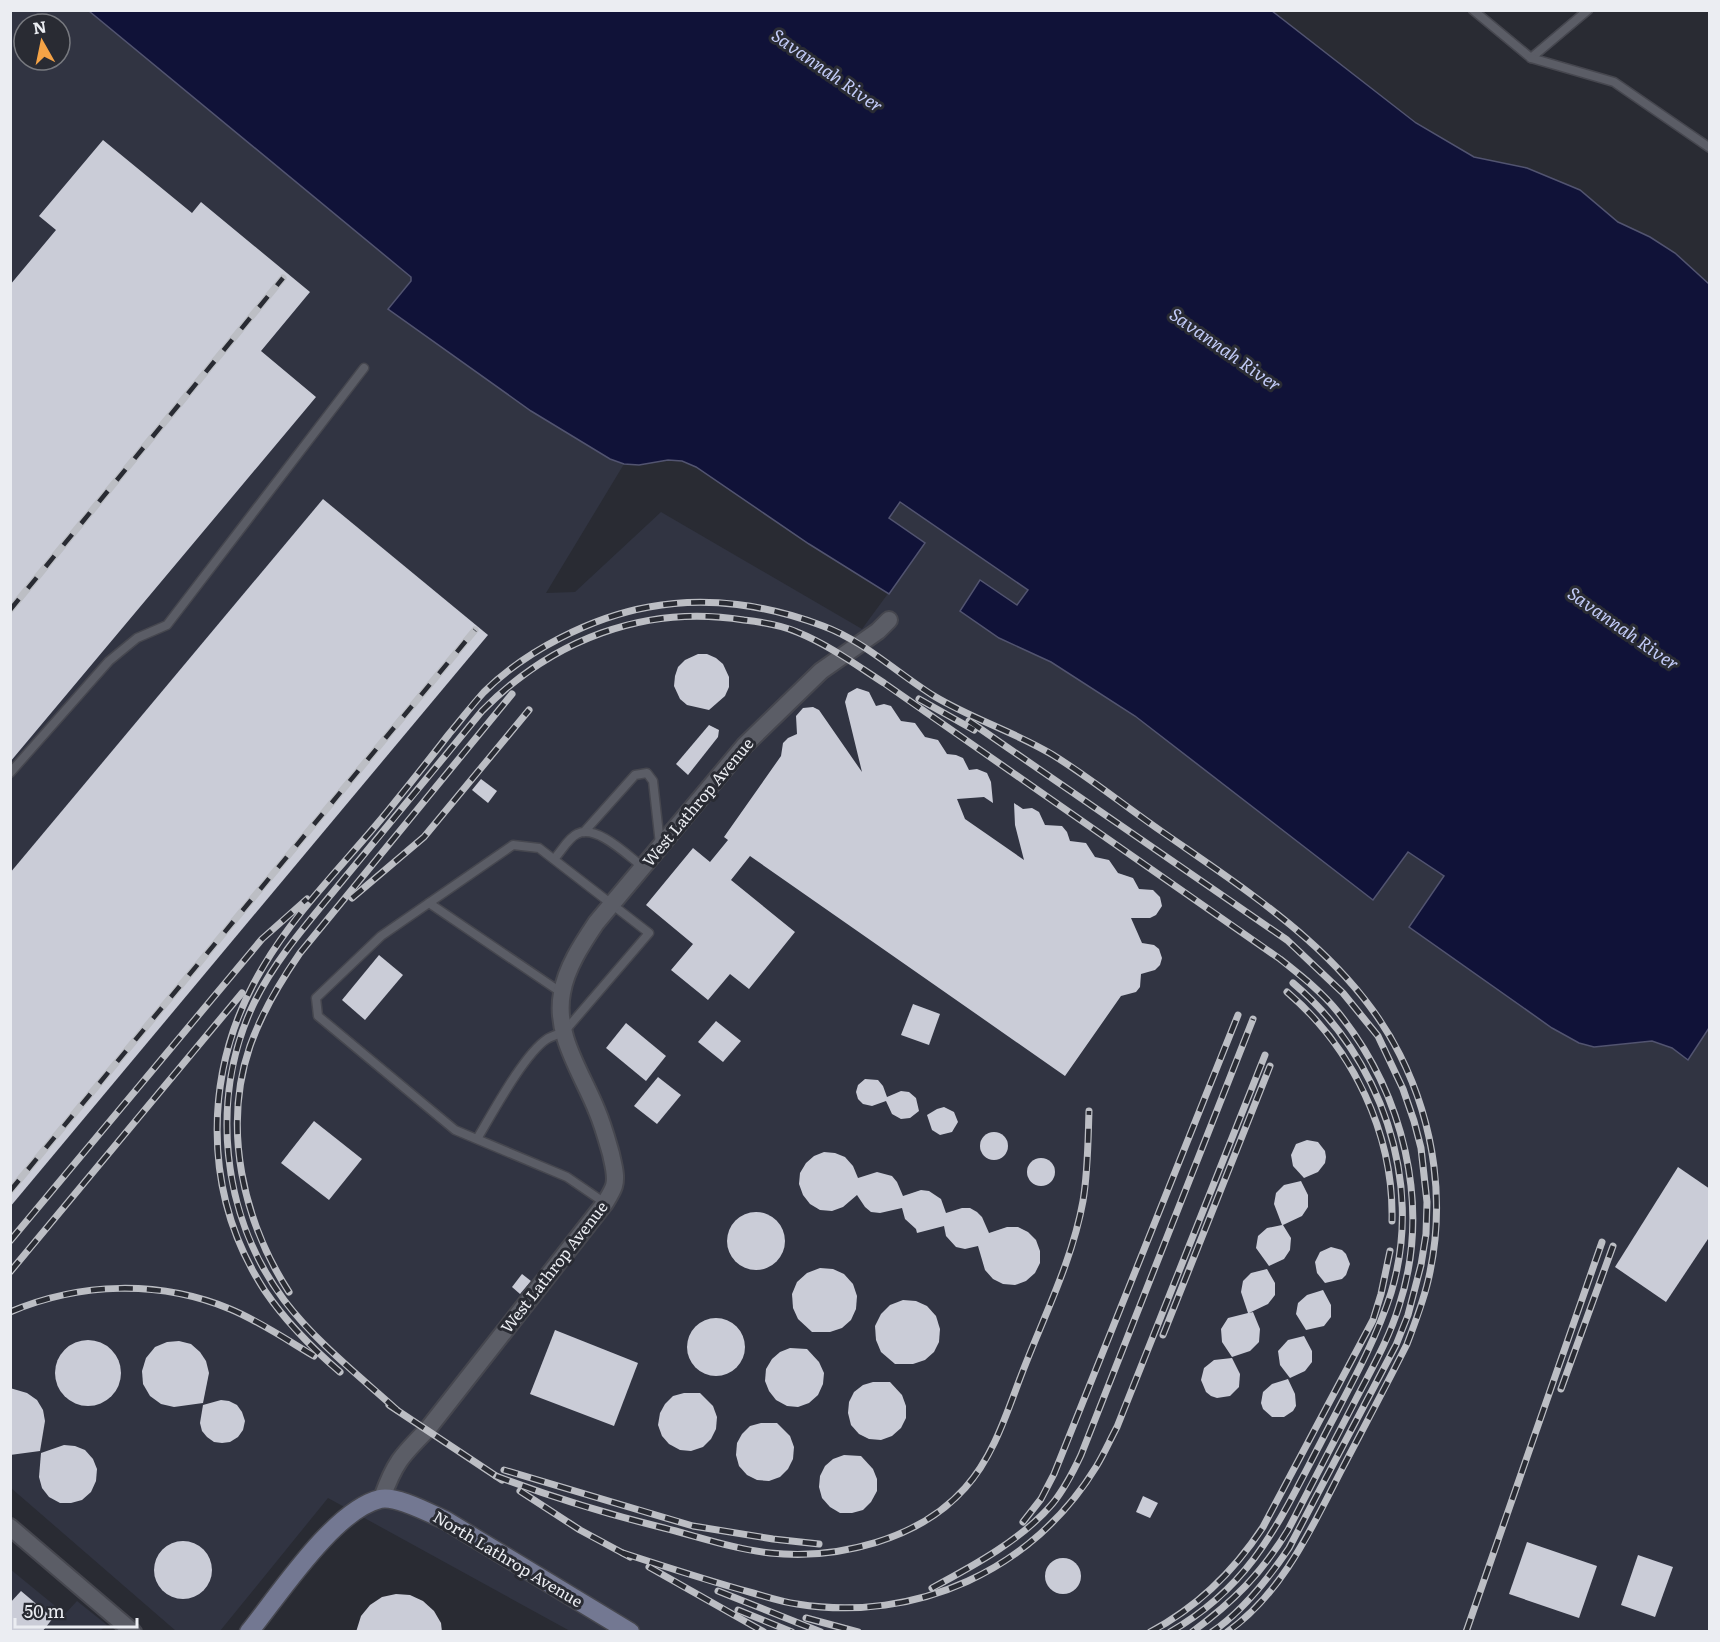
<svg xmlns="http://www.w3.org/2000/svg" width="1720" height="1642" font-family="Literata,serif">
<style>
.built{fill:#313442;fill-rule:evenodd}
.water{fill:#101238;stroke:#525470;stroke-width:1.5}
.building{fill:#caccd7}
.lines{fill:none;stroke-linecap:round;stroke-linejoin:round}
.lane-casing{stroke:#46474f;stroke-width:11}
.street-casing{stroke:#46474f;stroke-width:20}
.secondary-casing{stroke:#46474f;stroke-width:21}
.lane{stroke:#5b5d66;stroke-width:8}
.street{stroke:#5b5d66;stroke-width:16}
.secondary{stroke:#737892;stroke-width:18}
.rail-casing{stroke:#bcbec4;stroke-width:7}
.rail{stroke:#292b33;stroke-width:4.5;stroke-dasharray:14;stroke-linecap:butt}
.labels{text-anchor:middle;stroke-width:6;stroke-linejoin:round;paint-order:stroke}
.street-label{font-size:16px;fill:#ebedf2;stroke:#292b33}
.water-label{font-size:18px;font-style:italic;fill:#c1caf6;stroke:#292b33}
</style>
<rect width="100%" height="100%" fill="#292b33"/>
<g class="built">
<path d="M11 11H89L411 277V281L389 309 531 411 610 459 624 464 546 593 575 592 661 512 862 629 925 543 889 518 899 502 1028 590 1017 605 999 638 1051 662 1135 716 1373 900 1408 851 1444 876 1409 927 1552 1028 1567 1037 1594 1047 1652 1041 1672 1048 1688 1060 1709 1028V1631H570L328 1498 220 1631H176L11 1488ZM24 24H60V60H24Z"/>
<polygon points="10,1569 65,1614 77,1601 107,1625 100,1631 11,1631"/>
</g>
<polygon class="water" points="89,11 1272,11 1416,123 1474,157 1527,168 1580,190 1618,222 1650,237 1675,253 1709,284 1709,1028 1688,1060 1672,1048 1652,1041 1594,1047 1579,1043 1552,1028 1409,927 1444,876 1408,852 1373,900 1135,716 1051,662 999,638 960,611 980,580 1017,605 1028,590 900,502 889,518 925,543 889,594 809,544 696,467 682,461 668,460 639,465 624,464 610,459 531,411 388,309 411,281 411,277"/>
<g class="building">
<polygon points="103,140 192,213 201,202 310,292 261,351 316,397 10,762 10,285 56,230 39,216"/>
<polygon points="323,499 488,635 10,1207 10,873"/>
<polygon points="698,654 707,654 716,658 723,664 729,677 729,687 725,696 709,710 687,705 680,699 674,686 675,676 678,667 685,660"/>
<polygon points="857,688 869,692 876,706 884,704 891,706 901,721 915,723 925,737 938,740 947,754 956,755 963,758 969,770 977,769 987,773 991,782 993,803 984,797 957,799 965,819 1024,860 1015,825 1014,803 1023,809 1032,808 1039,812 1045,825 1062,826 1067,832 1070,841 1086,843 1095,857 1109,860 1118,873 1133,878 1139,889 1153,890 1160,897 1162,906 1156,915 1150,918 1131,918 1142,943 1154,945 1159,949 1162,958 1160,965 1155,970 1141,974 1140,987 1136,992 1121,996 1065,1076 750,856 731,880 795,932 749,989 730,974 708,1000 671,970 693,944 646,905 693,848 710,862 728,840 724,837 781,756 783,743 788,738 797,734 796,716 803,708 813,707 819,710 862,772 845,702 848,693"/>
<polygon points="709,725 719,730 718,737 688,775 676,764"/>
<polygon points="481,779 497,791 488,803 472,790"/>
<polygon points="379,955 403,975 365,1020 342,1000"/>
<polygon points="913,1004 940,1014 929,1045 901,1035"/>
<polygon points="716,1021 741,1041 723,1062 698,1042"/>
<polygon points="626,1023 666,1056 646,1081 606,1048"/>
<polygon points="658,1077 681,1095 657,1124 634,1106"/>
<polygon points="865,1079 878,1080 883,1086 887,1097 901,1091 909,1092 916,1098 919,1111 910,1118 901,1119 892,1114 886,1101 872,1106 863,1104 858,1099 856,1092 858,1085"/>
<polygon points="944,1107 954,1112 958,1122 952,1132 940,1135 932,1130 927,1115 937,1109"/>
<polygon points="314,1121 362,1159 329,1200 281,1163"/>
<circle cx="994" cy="1146" r="14"/>
<polygon points="1307,1140 1318,1142 1325,1151 1326,1157 1325,1163 1318,1172 1304,1178 1293,1166 1291,1155 1296,1144"/>
<polygon points="824,1152 835,1153 845,1157 853,1166 858,1178 877,1172 892,1176 897,1182 903,1196 921,1190 929,1191 941,1199 946,1213 962,1208 970,1208 977,1212 982,1217 989,1233 1007,1227 1018,1227 1028,1232 1036,1240 1040,1251 1040,1263 1035,1273 1026,1281 1015,1285 1003,1284 993,1279 985,1270 978,1246 965,1249 956,1247 946,1236 944,1226 917,1233 916,1229 905,1219 902,1208 880,1213 871,1212 865,1207 857,1195 843,1207 832,1211 820,1210 810,1204 803,1195 799,1184 800,1173 806,1163 814,1156"/>
<circle cx="1041" cy="1172" r="14"/>
<polygon points="1678,1167 1710,1189 1710,1236 1666,1302 1615,1267"/>
<polygon points="1301,1181 1308,1195 1308,1207 1302,1216 1283,1225 1291,1238 1290,1250 1284,1259 1269,1266 1256,1248 1258,1236 1267,1228 1282,1225 1274,1204 1276,1193 1284,1185"/>
<circle cx="756" cy="1241" r="29"/>
<polygon points="1331,1247 1342,1250 1346,1254 1350,1264 1346,1275 1342,1279 1325,1283 1317,1273 1315,1262 1320,1252"/>
<polygon points="820,1268 833,1269 844,1274 853,1284 857,1296 856,1309 851,1320 842,1328 830,1332 812,1332 798,1319 793,1308 792,1294 797,1282 807,1273"/>
<polygon points="1267,1269 1275,1283 1275,1295 1268,1304 1249,1313 1253,1312 1260,1329 1259,1342 1250,1351 1232,1357 1222,1342 1221,1329 1228,1318 1248,1313 1241,1292 1243,1281 1251,1273"/>
<polygon points="522,1274 531,1281 520,1294 512,1287"/>
<polygon points="1323,1290 1331,1305 1331,1317 1324,1326 1306,1330 1296,1314 1298,1303 1307,1295"/>
<polygon points="903,1300 916,1301 927,1306 936,1316 940,1329 939,1342 934,1352 925,1360 913,1364 895,1364 881,1352 876,1340 875,1326 881,1314 890,1305"/>
<circle cx="716" cy="1347" r="29"/>
<polygon points="555,1330 638,1363 614,1426 530,1394"/>
<polygon points="1304,1336 1312,1351 1312,1362 1305,1371 1290,1378 1280,1365 1278,1351 1288,1340"/>
<circle cx="88" cy="1373" r="33"/>
<polygon points="179,1341 191,1344 200,1352 206,1361 209,1373 203,1403 174,1407 161,1404 150,1396 143,1384 142,1371 146,1358 155,1347 167,1342"/>
<polygon points="790,1348 807,1349 819,1362 824,1373 823,1384 818,1395 809,1403 798,1407 787,1406 776,1400 769,1391 765,1381 766,1369 772,1359 780,1352"/>
<polygon points="1232,1358 1240,1374 1239,1387 1230,1396 1217,1398 1211,1396 1206,1392 1201,1380 1204,1368 1214,1360"/>
<polygon points="1288,1379 1295,1394 1296,1406 1293,1411 1284,1417 1272,1417 1263,1409 1261,1403 1263,1392 1272,1384"/>
<polygon points="873,1382 890,1382 902,1395 906,1406 906,1418 901,1428 892,1436 881,1440 869,1439 859,1434 851,1425 848,1413 849,1402 854,1392 863,1385"/>
<polygon points="10,1388 27,1393 37,1400 43,1410 45,1421 40,1451 10,1455"/>
<polygon points="684,1393 700,1393 713,1406 717,1417 716,1429 711,1439 703,1447 691,1451 680,1450 669,1444 662,1436 658,1425 660,1413 665,1404 673,1396"/>
<polygon points="221,1400 229,1401 237,1405 242,1412 245,1421 243,1430 238,1437 230,1442 222,1443 214,1442 207,1437 202,1431 200,1423 203,1405"/>
<polygon points="761,1423 777,1423 790,1436 794,1447 793,1459 788,1469 780,1477 769,1481 757,1480 747,1475 739,1466 736,1455 737,1443 742,1434 750,1426"/>
<polygon points="64,1445 75,1446 85,1450 93,1459 97,1469 96,1481 91,1492 82,1500 71,1503 60,1503 49,1497 42,1488 39,1477 41,1453"/>
<polygon points="844,1455 861,1456 873,1469 877,1479 877,1491 871,1502 863,1510 852,1513 840,1513 830,1507 822,1498 819,1487 820,1476 825,1466 833,1459"/>
<polygon points="1143,1496 1158,1503 1150,1518 1136,1512"/>
<circle cx="183" cy="1570" r="29"/>
<polygon points="1527,1542 1597,1566 1579,1618 1509,1594"/>
<polygon points="1638,1555 1673,1567 1655,1617 1621,1605"/>
<circle cx="1063" cy="1576" r="18"/>
<polygon points="21,1591 53,1618 42,1632 10,1632 10,1603"/>
<polygon points="396,1594 410,1595 423,1601 434,1611 441,1623 442,1632 356,1632 361,1616 370,1605 382,1597"/>
</g>
<g class="lines">
<g class="lane-casing">
<g id="lane">
<polyline points="1473,10 1531,58 1588,10"/>
<polyline points="1531,58 1614,82 1710,148"/>
<polyline points="10,773 109,661 137,638 167,625 364,368"/>
<polyline points="584,832 635,775 647,773 653,781 660,844"/>
<path d="M554 859C561 852 568 838 577 834 597 824 628 856 643 867"/>
<polyline points="429,903 562,993"/>
<path d="M477 1139C492 1114 524 1054 547 1039 552 1036 559 1034 564 1032L649 933 539 848 513 845 381 936 316 998 318 1016 455 1130 567 1177 605 1203"/>
</g>
</g>
<g class="street-casing">
<g id="street">
<path d="M382 1498C394 1464 401 1456 427 1430L605 1203C608 1198 612 1192 614 1186 617 1176 613 1164 611 1154 607 1140 603 1125 597 1111 582 1073 554 1035 562 993 566 968 582 944 596 923L745 745 821 671 878 631 889 620"/>
<polyline points="10,1527 133,1632"/>
</g>
</g>
<g class="secondary-casing">
<path id="secondary" d="M249 1632C279 1595 334 1510 380 1499 396 1495 429 1513 445 1520L630 1632"/>
</g>
<use href="#lane" class="lane"/>
<use href="#street" class="street"/>
<use href="#secondary" class="secondary"/>
<g class="rail-casing">
<g id="rail">
<polyline points="10,610 283,278"/>
<polyline points="919,699 974,730"/>
<path d="M969 721 1287 940 1343 993 1378 1036 1403 1089 1414 1121 1421 1148 1427 1202 1426 1234 1421 1265 1408 1315 1396 1345 1289 1548C1268 1579 1243 1611 1212 1632"/>
<polyline points="352,898 424,837 529,710"/>
<path d="M1287 992C1353 1048 1394 1134 1392 1221"/>
<polyline points="10,1191 475,630"/>
<polyline points="10,1241 262,939 307,899"/>
<polyline points="10,1272 242,993"/>
<path d="M289 1292C243 1221 222 1128 250 1046 262 1012 280 982 300 953L512 694"/>
<path d="M10 1312C80 1282 160 1280 230 1309 259 1321 287 1340 314 1356"/>
<polyline points="1163,1335 1270,1066"/>
<path d="M340 1372C312 1348 286 1322 265 1291 200 1192 203 1067 263 967 295 912 347 861 387 812 408 786 429 760 449 734 461 720 472 705 484 692 525 651 592 617 649 607 707 596 768 605 823 626 864 641 897 673 934 696 972 719 1015 732 1053 755 1090 778 1125 806 1161 831 1250 893 1351 956 1400 1055 1435 1125 1446 1205 1428 1281 1423 1302 1415 1323 1407 1344 1386 1386 1364 1427 1342 1469 1312 1527 1283 1593 1227 1632"/>
<polyline points="1561,1389 1613,1246"/>
<polyline points="389,1405 502,1480"/>
<path d="M397 1410C358 1375 315 1341 284 1300 221 1216 209 1097 254 1003 277 956 314 916 347 875 392 821 437 766 482 711 552 640 644 604 744 620 762 622 781 625 797 632 829 645 856 665 884 683L1280 959C1300 975 1321 991 1337 1011 1403 1092 1432 1205 1399 1306 1389 1339 1371 1370 1355 1401 1333 1444 1310 1487 1288 1530 1261 1574 1233 1602 1192 1632"/>
<polyline points="504,1470 693,1526 773,1539 819,1544"/>
<path d="M496 1476C551 1497 607 1514 664 1528 699 1537 734 1549 770 1553 837 1560 919 1540 965 1488 996 1454 1009 1405 1026 1363 1047 1310 1073 1257 1083 1201 1088 1171 1088 1140 1089 1111"/>
<polyline points="520,1491 580,1530 630,1557"/>
<polyline points="1023,1522 1041,1499 1054,1474 1238,1015"/>
<path d="M623 1553C666 1567 709 1581 753 1593 767 1597 782 1602 797 1604 916 1623 1033 1570 1096 1467 1104 1454 1110 1440 1117 1427L1265 1055"/>
<polyline points="649,1567 764,1632"/>
<path d="M932 1588C973 1566 1023 1539 1053 1503 1065 1488 1073 1472 1081 1455L1253 1019"/>
<polyline points="718,1591 821,1632"/>
<polyline points="738,1610 792,1632"/>
<polyline points="806,1618 858,1632"/>
<path d="M1150 1632C1198 1607 1234 1571 1263 1527L1373 1320 1381 1294 1390 1251"/>
<path d="M1170 1632C1252 1585 1278 1524 1320 1444 1345 1395 1374 1346 1391 1293 1425 1181 1380 1056 1293 983"/>
<polyline points="1466,1632 1602,1242"/>
</g>
</g>
<use href="#rail" class="rail"/>
</g>
<g class="labels">
<g class="street-label">
<text transform="translate(698 802) rotate(-50)" y="6">West Lathrop Avenue</text>
<text transform="translate(554 1267) rotate(-52)" y="6">West Lathrop Avenue</text>
<text transform="translate(508 1559) rotate(31)" y="6">North Lathrop Avenue</text>
</g>
<g class="water-label">
<text transform="translate(827 71) rotate(35)" y="6">Savannah River</text>
<text transform="translate(1225 350) rotate(35)" y="6">Savannah River</text>
<text transform="translate(1623 629) rotate(35)" y="6">Savannah River</text>
</g>
</g>
<rect width="1720" height="1642" fill="none" stroke="#ebedf2" stroke-width="24"/>
<g transform="translate(42 42) rotate(351)"><circle r="28" fill="#292b33" stroke="#77797f" stroke-width="1.5"/>
<path d="M0-4.5L10 22L0 15L-10 22Z" fill="#f5a346"/>
<text y="-9" font-size="16" font-weight="bold" text-anchor="middle" fill="#ebedf2">N</text>
</g>
<path d="M15 1618v9h122v-9" fill="none" stroke="#ebedf2" stroke-width="3"/>
<text x="24" y="1618" font-size="18" fill="#ebedf2" stroke="#292b33" stroke-width="4.5" paint-order="stroke">50 m</text>
</svg>
